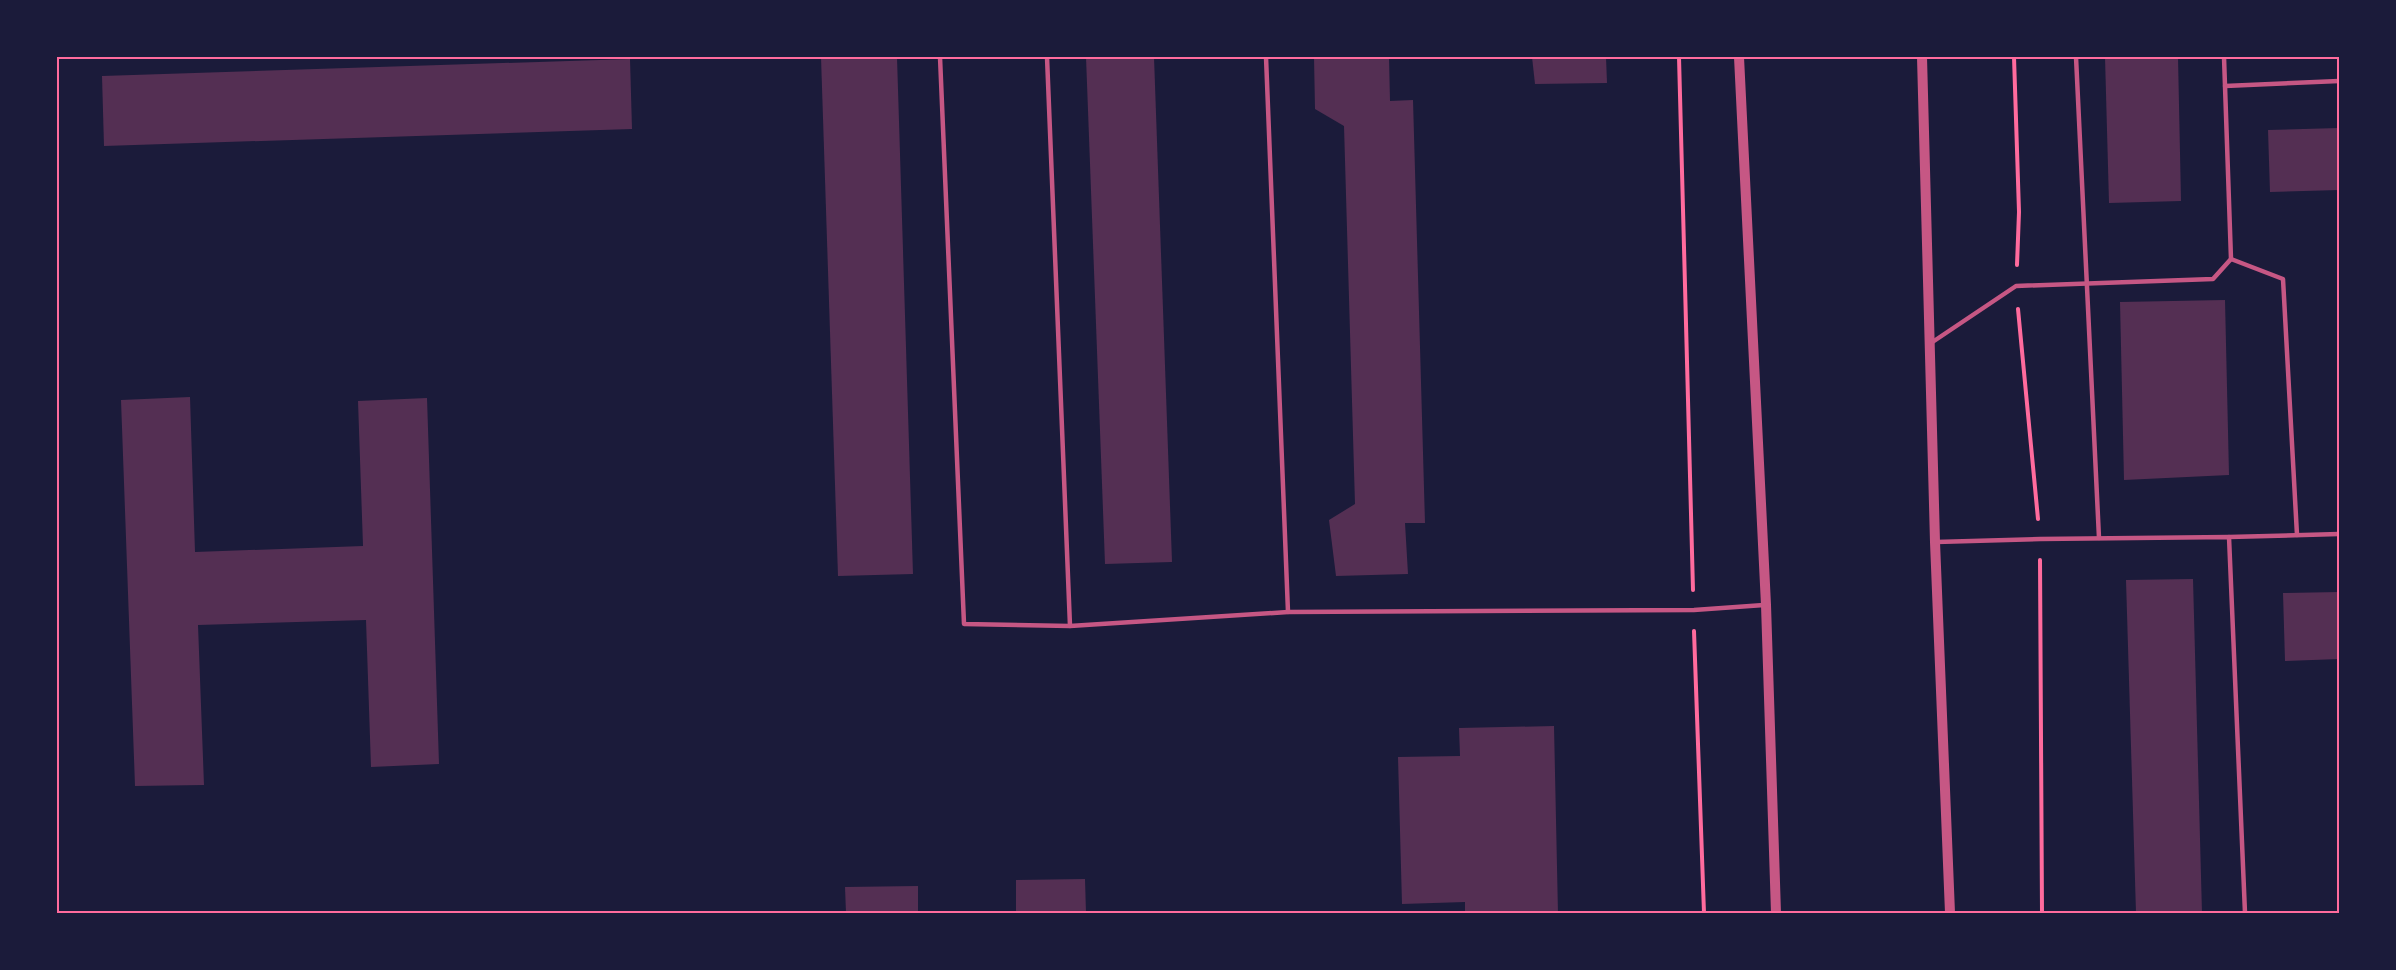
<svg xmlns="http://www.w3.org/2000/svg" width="2396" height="970" font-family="Montserrat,sans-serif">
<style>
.building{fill:#542f53}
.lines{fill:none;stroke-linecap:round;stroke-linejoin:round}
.path{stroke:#ff6b9d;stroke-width:4}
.service{stroke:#c65784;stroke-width:4.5}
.tertiary{stroke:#c65784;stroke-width:10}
.neatline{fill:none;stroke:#ff6b9d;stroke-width:2}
</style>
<rect width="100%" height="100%" fill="#1b1b3a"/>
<g class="building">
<polygon points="821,57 897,57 913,574 838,576"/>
<polygon points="1086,57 1154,57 1172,562 1105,564"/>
<polygon points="1314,57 1389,57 1390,101 1413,100 1425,523 1405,523 1408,574 1336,576 1329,520 1355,504 1344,126 1315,109"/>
<polygon points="1532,57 1606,57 1607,83 1535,84"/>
<polygon points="2105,57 2178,57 2181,201 2109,203"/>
<polygon points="630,59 632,129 104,146 102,76"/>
<polygon points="2339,128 2339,190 2270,192 2268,130"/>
<polygon points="2225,300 2229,475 2124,480 2120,302"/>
<polygon points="190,397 195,552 363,546 358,401 427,398 439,764 371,767 366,620 198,625 204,785 135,786 121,400"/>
<polygon points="2193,579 2202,913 2136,913 2126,580"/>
<polygon points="2339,592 2339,659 2285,661 2283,593"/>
<polygon points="1554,726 1558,913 1465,913 1465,902 1402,904 1398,757 1460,756 1459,728"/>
<polygon points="1085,879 1086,913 1016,913 1016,880"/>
<polygon points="918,886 918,913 846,913 845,887"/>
</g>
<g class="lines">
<g class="path">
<polyline points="1679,57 1693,590"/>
<polyline points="2014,57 2019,212 2017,265"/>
<polyline points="2018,309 2038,519"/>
<polyline points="2040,560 2042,913"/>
<polyline points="1694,631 1704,913"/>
</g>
<g class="service">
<polyline points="940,57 964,624 1070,626 1288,612 1694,610 1764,605"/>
<polyline points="1047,57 1070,626"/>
<polyline points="1266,57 1288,612"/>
<polyline points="2076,57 2099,538"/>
<polyline points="2224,57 2225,86 2339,81"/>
<polyline points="2231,259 2283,279 2297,535"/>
<polyline points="1931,343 2016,286 2213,279 2231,259 2225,86"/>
<polyline points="2229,537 2339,534"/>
<polyline points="1936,542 2040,539 2229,537 2245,913"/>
</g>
<g class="tertiary">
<polyline points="1739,57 1766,605 1776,913"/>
<polyline points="1922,57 1935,542 1950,913"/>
</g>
</g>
<rect width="2396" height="970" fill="none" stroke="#1b1b3a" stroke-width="117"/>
<rect x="58" y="58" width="2280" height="854" class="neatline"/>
</svg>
